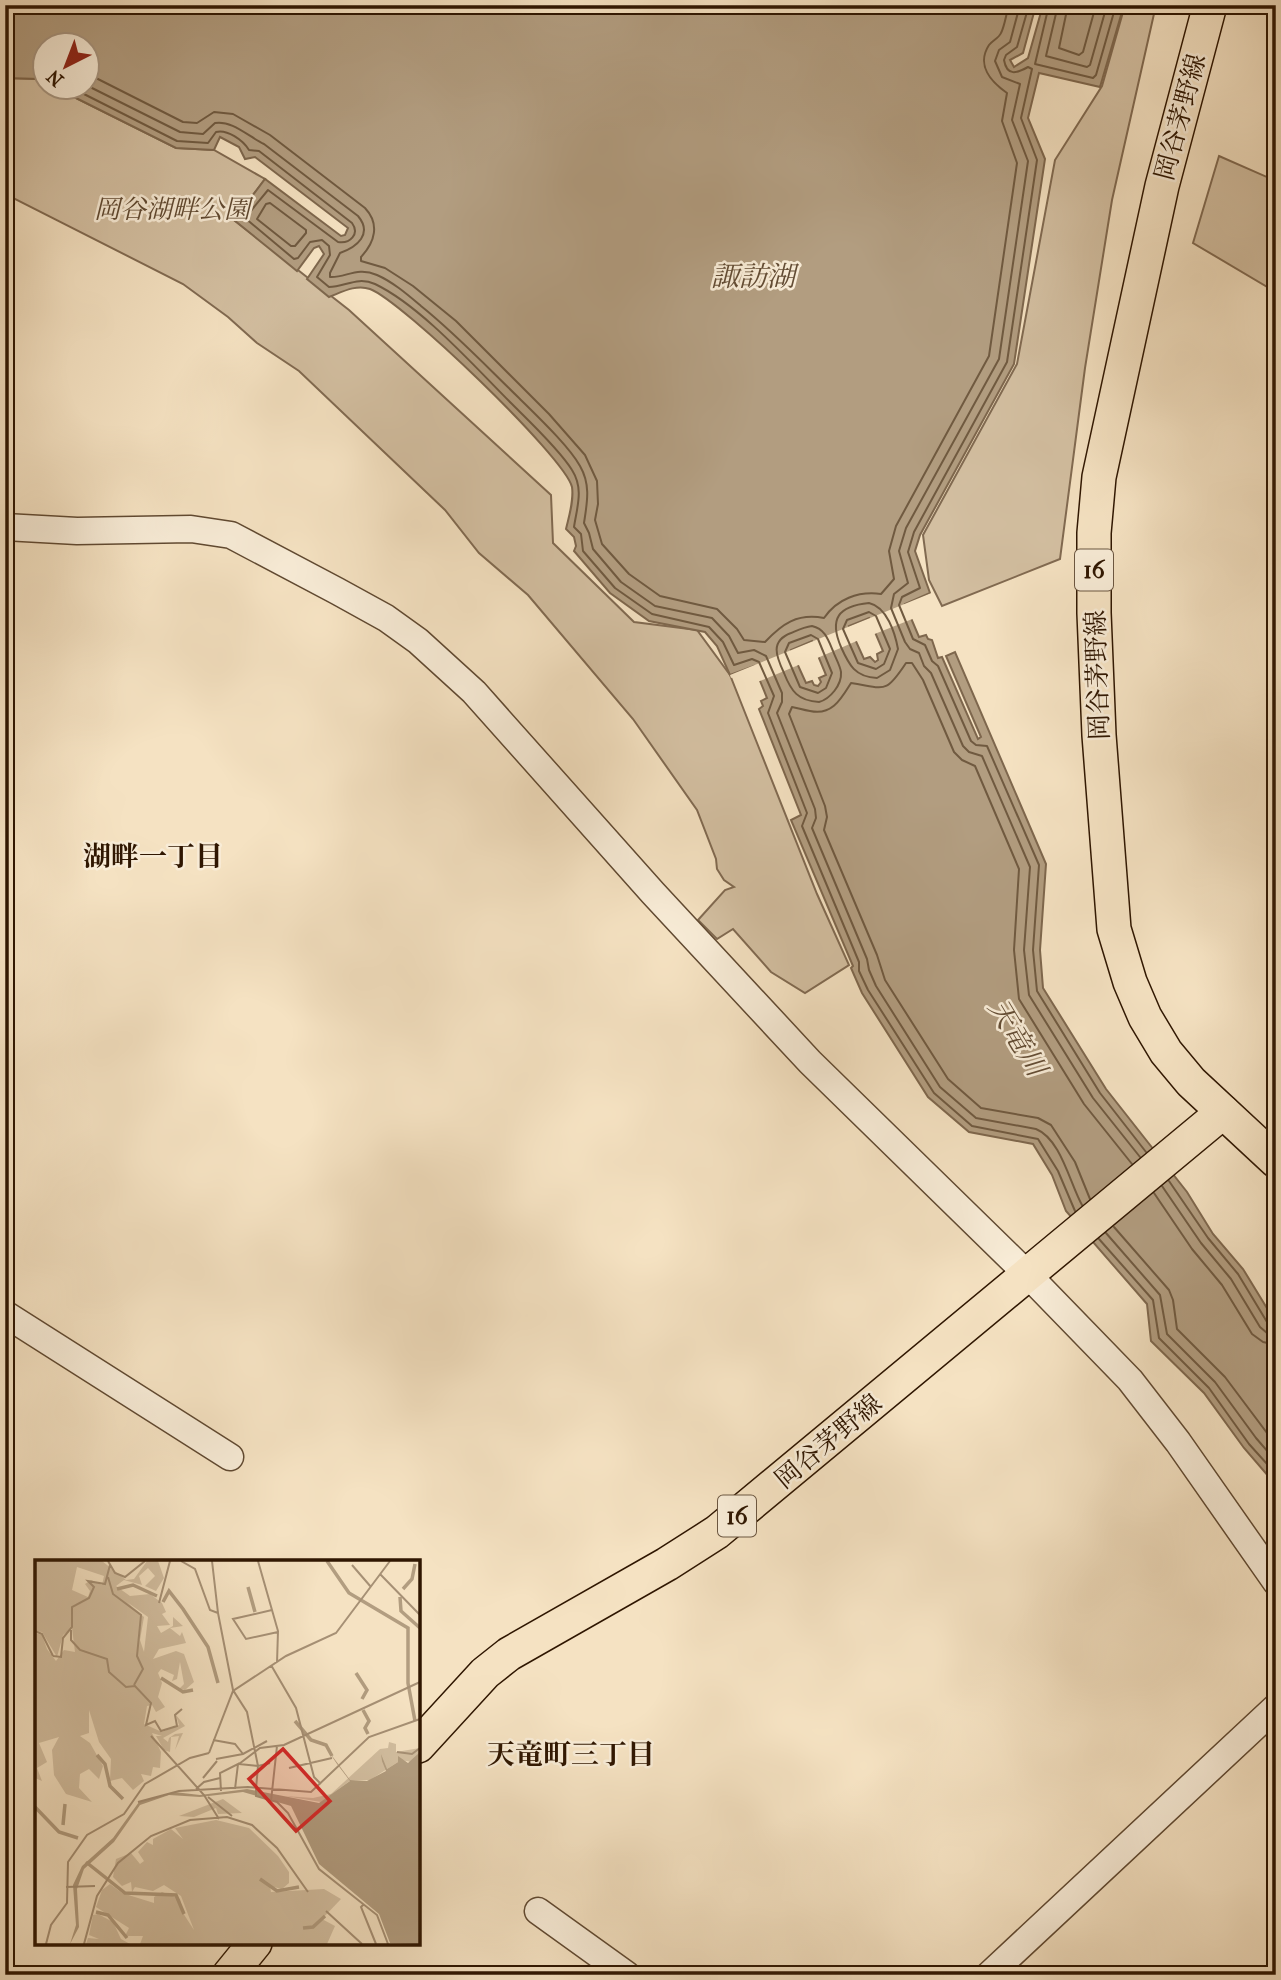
<svg xmlns="http://www.w3.org/2000/svg" width="1281" height="1980" font-family="'IM FELL French Canon','Noto Serif JP',serif">
<style>
.green{fill:#d3bfa1;stroke:#816a51;stroke-width:2}
.water{fill:#b29d80;stroke:#7e674d;stroke-width:2;fill-rule:evenodd}
.pier{fill:#f5e2c2}
.lines{fill:none;stroke-linecap:round;stroke-linejoin:round}
.shore{stroke:#705a40;stroke-width:2}
.minor-casing{stroke:#604931;stroke-width:29}
.major-casing{stroke:#2f1601;stroke-width:36}
.minor{stroke:#f8ecd7;stroke-width:26}
.major{stroke:#f5e2c2;stroke-width:33}
.labels{text-anchor:middle;stroke-width:5;stroke-linejoin:round;paint-order:stroke}
.shield{fill:#f8ecd7;stroke:#6b5641;stroke-width:2}
.shield-label{font-size:24px;font-weight:bold;fill:#2f1601}
.street-label{font-size:26px;fill:#2f1601;stroke:#f8ecd7}
.park-label{font-size:26px;font-style:italic;fill:#604931;stroke:#f8ecd7}
.water-label{font-size:28px;font-style:italic;fill:#634c34;stroke:#f8ecd7}
.neighbourhood-label{font-size:28px;font-weight:bold;fill:#2f1601;stroke:#f8ecd7}
.inset-river{fill:none;stroke:#b29d80;stroke-width:3.5}
.inset-road{fill:none;stroke:#a69075;stroke-width:2}
.view{fill:#d62828;fill-opacity:0.15;stroke:#d62828;stroke-width:3.5}
.inset-edge{fill:none;stroke:#2f1601;stroke-width:3.5}
</style>
<rect width="100%" height="100%" fill="#f5e2c2"/>
<filter id="stains"><feTurbulence type="fractalNoise" baseFrequency=".00286" numOctaves="4"/><feColorMatrix values="0 0 0 0 .2 0 0 0 0 .09 0 0 0 0 .02 0 0 0 .5 -.17"/></filter>
<radialGradient id="worn" r=".72"><stop offset=".6" stop-color="#630" stop-opacity="0"/><stop offset="1" stop-color="#630" stop-opacity=".3"/></radialGradient>
<g class="green">
<polygon points="1125,5 1156,5 1112,200 1085,368 1060,559 942,606 929,580 923,535 1017,364 1055,160 1102,86"/>
<polygon points="5,78 40,79 45,82 46,88 56,88 176,148 214,150 265,179 234,220 349,310 551,495 553,543 634,622 697,630 730,675 817,894 849,965 805,993 771,972 733,929 717,939 698,920 725,890 734,887 724,880 717,869 716,859 697,810 633,719 528,595 479,553 445,510 299,371 257,343 228,317 183,284 5,194"/>
<polygon points="1219,156 1276,181 1276,265 1269,288 1193,243"/>
</g>
<path class="water" d="M5 5H1036L1023 53 1010 60 1014 67 1028 58 1043 5H1124L1100 87 1039 73 1028 118 1045 159 1014 364 920 535 915 551 930 593 905 604 919 637 926 635 928 639 932 640 938 658 942 657 978 739 981 737 946 656 955 652 1046 864 1040 950 1043 988 1106 1089 1187 1192 1213 1234 1243 1269 1276 1323V1485L1244 1448 1204 1393 1151 1341 1147 1304 1066 1211 1052 1175 1033 1144 969 1132 928 1097 862 993 851 968 853 966 791 820 801 815 759 709 763 706 761 701 767 698 754 666 730 675 717 646 705 632 649 621 610 593 574 551 576 546 574 537 566 529C569 516 574 501 572 487 565 457 402 301 370 289 356 284 342 292 329 297L307 279 324 254 319 246 314 248 297 271 234 220 265 179 341 236 345 235 348 228 255 157 245 159 239 147 220 137 214 150 176 148 56 88H88V46H46L45 82 40 79 5 78ZM869 618 883 651 877 654 878 660 875 662 870 657 864 659 849 626ZM812 641 826 675 819 678 821 682 818 686 814 685 812 681 806 683 791 650Z"/>
<polygon class="pier" points="934,592 932,596 910,605 915,618 872,635 867,623 854,628 859,640 815,659 810,646 796,652 801,664 760,681 757,682 752,670 731,678 730,675"/>
<g class="lines">
<g class="shore">
<polyline points="1020,5 1010,42 999,50 995,61 1002,77 1020,84 1012,120 1028,161 999,359 906,528 899,551 908,583 894,594 891,608 905,642 910,649 919,653 924,666 931,673 963,746 969,752 982,756 1030,867 1024,950 1029,995 1093,1098 1140,1157"/>
<path d="M1029 5 1017 47 1006 55 1004 60C1007 77 1017 73 1028 67L1032 69 1021 118 1037 160 1007 362 914 532 908 552 920 588 902 597 899 605 913 639 925 645 932 661 938 666 971 741 976 745 987 746 1039 865 1033 950 1037 991 1100 1093 1146 1152"/>
<polyline points="1049,5 1035,64 1093,78 1096,75 1116,5"/>
<polyline points="1058,5 1046,56 1087,67 1090,65 1107,5"/>
<polyline points="1068,5 1059,48 1079,55 1083,52 1096,5"/>
<path d="M88 74 183 122 197 123 214 112 233 114 270 135 365 208C380 224 375 242 361 257V261L385 268 413 286 456 321 549 414 585 455 597 481 598 504 595 520 602 544 629 574 660 596 717 609 737 629 744 640 765 642C782 624 797 613 824 618 837 599 858 591 881 594L894 579 889 551 896 526 989 356 1017 163 1002 121 1007 93C991 82 976 65 989 45 993 40 999 38 1001 33 1005 25 1006 14 1009 5"/>
<path d="M88 86 180 132 203 134 215 123C232 120 249 137 264 144L358 216C373 234 357 247 340 253L330 273V277C346 278 357 266 377 275 393 282 408 295 421 306 456 334 487 367 519 398 536 415 569 446 580 466 591 485 587 503 584 523L589 533 593 549 621 582 655 606 712 618 729 636 738 653 754 650 766 656 782 693V702L777 713 815 809 816 818 812 828 867 959 869 970 876 986 940 1087 976 1118 1036 1129C1061 1139 1070 1184 1082 1205"/>
<path d="M72 88 177 141 208 143 216 132C227 129 243 140 249 150L259 151 352 223C360 234 350 244 338 242L268 190 245 218 294 259 298 258 310 242 322 240 329 246 330 255 317 277 329 287C345 287 357 276 375 284 421 306 474 366 511 403 528 420 560 450 572 470 584 489 577 507 574 527L581 534 583 551 615 588 652 614 709 627 723 642 734 665 752 659 759 662 774 696 768 713 807 813 802 826 859 962V971L868 990 934 1093 972 1126 1038 1139 1058 1171 1075 1211"/>
<polygon points="270,203 306,230 306,233 295,246 291,246 257,219 266,204"/>
<path d="M869 603C887 607 895 633 898 649L890 670 877 678C855 677 849 665 841 647 829 619 838 606 869 603Z"/>
<polygon points="869,612 876,616 890,649 884,664 876,669 858,663 843,629 847,620"/>
<path d="M812 626C825 629 828 639 833 651 835 657 840 665 841 672 842 685 830 699 819 702 798 701 791 691 784 673 776 656 770 641 791 633 798 630 804 627 812 626Z"/>
<polygon points="811,635 818,639 832,673 826,688 818,693 800,687 785,652 789,643"/>
<polyline points="1169,1181 1208,1238 1238,1274 1267,1322 1276,1325"/>
<polyline points="1162,1186 1201,1243 1231,1279 1260,1327 1267,1333 1276,1334"/>
<polyline points="1154,1193 1192,1249 1222,1285 1252,1334 1263,1342 1276,1345"/>
<path d="M1090 1199 1075 1162 1051 1125 1038 1118 981 1108 948 1079 885 980 877 955 824 830 827 817 825 806 789 714 792 707C798 708 803 710 810 711 832 716 841 699 851 683 885 688 885 695 906 663H912L923 680 954 752 962 760 975 766 1019 869 1014 950 1019 999 1084 1104 1132 1164"/>
<polyline points="1114,1227 1169,1290 1173,1300 1177,1329 1225,1377 1276,1445"/>
<polyline points="1106,1233 1160,1295 1167,1334 1215,1382 1256,1438 1276,1461"/>
<polyline points="1099,1239 1153,1300 1159,1338 1209,1388 1249,1444 1276,1474"/>
</g>
<g class="minor-casing">
<g id="minor">
<polyline points="5,527 77,531 191,529 231,535 337,591 386,618 418,641 474,692 653,893 810,1062 1028,1275 1130,1380 1178,1442 1276,1582"/>
<polyline points="5,1314 230,1457"/>
<polyline points="538,1911 627,1975"/>
<polyline points="989,1975 1276,1707"/>
</g>
</g>
<g class="major-casing">
<g id="major">
<polyline points="1210,5 1162,186 1099,477 1094,533 1094,613 1099,735 1114,929 1130,982 1145,1017 1166,1052 1191,1082 1276,1161"/>
<polyline points="418,1746 485,1673 509,1654 667,1564 717,1532 1223,1112"/>
<polyline points="229,1975 255,1943"/>
</g>
</g>
<use href="#minor" class="minor"/>
<use href="#major" class="major"/>
</g>
<g class="labels">
<g class="shield">
<rect x="1075" y="549.5" width="38" height="41" rx="5"/>
<rect x="718" y="1495.5" width="38" height="41" rx="5"/>
</g>
<g class="shield-label">
<text x="1094" y="578">16</text>
<text x="737" y="1524">16</text>
</g>
<g class="street-label">
<text transform="translate(1180 117) rotate(-75)" y="9">岡谷茅野線</text>
<text transform="translate(1097 675) rotate(-92)" y="9">岡谷茅野線</text>
<text transform="translate(828 1441) rotate(-40)" y="9">岡谷茅野線</text>
</g>
<g class="park-label">
<text x="172" y="218">岡谷湖畔公園</text>
</g>
<g class="water-label">
<text x="753" y="286">諏訪湖</text>
<text transform="translate(1018 1037) rotate(59)" y="10">天竜川</text>
</g>
<g class="neighbourhood-label">
<text x="153" y="866">湖畔一丁目</text>
<text x="571" y="1764">天竜町三丁目</text>
</g>
</g>
<g transform="translate(35 1560)">
<rect width="385" height="385" fill="#f5e2c2"/>
<path d="M0 1H67L91 20 99 19 112 1H123L129 18 121 31 110 26 120 16 113 8 104 16 107 25 89 20 81 26 95 36 115 34 127 43 131 52 127 54 135 65 122 66 126 73 138 66V57L148 66 135 68 145 76 147 72 151 83 124 89 118 99 141 91 149 94 159 122 150 130 144 129 149 124 145 102 142 119 137 121 139 115 126 109 123 113 127 123 123 137 130 147 121 152 117 145 112 146 109 164 127 172 144 165 141 155 150 166 128 178 133 182 134 178 140 174 148 173 140 190 144 176 136 177 135 192 129 190 121 176H127L117 173 126 192 125 208 118 207 116 216 106 214 109 221 98 230 87 218 75 221 76 199 64 182 54 150V173L45 176 55 183 68 206 64 219 54 209 45 214 44 228 57 242 31 234 19 215 17 190 24 177 4 183 12 202 2 208 7 221 0 218V73L7 75 12 89 21 101 29 90 40 92 37 68 28 75 22 97 7 72 0 71ZM42 7 69 16 67 25 56 20 50 24 55 31 53 37 37 30ZM92 42 113 57 109 92 105 80 109 57ZM354 182 361 184V192L385 188V192L376 202 366 200 335 220H316L286 242 250 236 278 238 296 234 345 189 353 188ZM188 239 207 253 183 254 181 248 159 257 144 256ZM181 260 214 268 243 296 254 312V323L247 329 235 326 236 332 289 329 306 339 287 359 300 366 292 384H105L108 376H90L94 368 61 347 67 330 75 324 87 333 119 343V337L127 332 145 339 148 353 159 370 146 336 129 325 118 331 100 327 97 332 96 322 87 326 78 317 81 299 96 293 105 304 109 301 103 292 112 282 118 285V279L136 269 148 279 140 268ZM63 354 78 362 86 379 95 384H51L53 378 64 379 54 375 58 355Z" fill="#d3bfa1" fill-rule="evenodd"/>
<path d="M385 192V384L355 383 344 354 284 304 256 246 208 232 165 237 134 235 105 245 79 282 49 309 42 329 44 367 35 384 41 365 38 325 47 306 78 278 104 242 139 232 165 235 212 229 284 243 315 221 302 204 298 198 295 193 315 220 332 221 351 211 347 201 346 194 352 209 363 202V196L373 203Z" fill="#b29d80"/>
<path class="inset-river" d="M292 1 314 33 373 68V123L380 161M213 27 220 52M82 29 98 25 122 36M368 29 377 19 380 4M365 37 366 51 385 68M128 42 134 31 148 49 173 87 183 123M321 113 332 130 327 139M126 118 148 132 158 130M328 150 334 161 330 168 333 174M260 161 276 180 291 185 297 196M62 195 70 204 75 226 88 239M0 247 24 272 43 278M28 265 30 244M51 302 90 333 141 335 149 354M225 319 242 331 264 327M61 352 73 355 92 378M268 368 278 367 290 356"/>
<path class="inset-road" d="M73 1 80 13 90 17 110 1M146 1 160 9 175 50 183 53 198 130 212 152 223 206 204 204M177 1 183 53M223 1 243 71 242 103M317 5 336 27M345 14 385 55M73 17 78 34 106 55 102 96 108 109 99 125M124 43 135 1M237 50 198 59 211 79 243 72M36 70V80L45 90 72 99 74 112 91 127 100 126 116 143 111 165 120 161 126 171 142 166 140 155 147 149M0 71 7 74 18 96M18 96 26 97 28 78 37 67V47L54 38 59 27 53 21 70 24 75 5M236 105 261 148 279 217 286 224M116 176 169 235 184 259M178 180 200 184 208 194M362 192 377 194 385 188M174 193 198 131 251 96 301 73 355 1M181 199 208 194 232 181M204 204 225 188 249 185 385 122M254 208 297 198M168 218 182 201M161 229 169 222 185 218M221 229 223 206 235 203M221 229V236L242 242 253 253 284 309 342 355 353 384M186 231 185 213 203 204 200 229M173 237 197 256M236 241 242 186M103 242 144 231 213 227 276 232 334 177 385 159M31 327 60 326M329 344 326 347 341 384M291 351 327 384M11 384 16 365 32 343 33 302 52 275 89 254 110 224 155 198 174 193M49 384 62 336 83 303 116 276 155 260 192 257 217 265 242 288 273 332"/>
<path class="view" d="M248 189 295 241 261 271 214 219Z"/>
<rect width="385" height="385" class="inset-edge"/>
</g>
<rect width="1281" height="1980" fill="none" stroke="#f5e2c2" stroke-width="28"/>
<rect x="7" y="7" width="1267" height="1966" fill="none" stroke="#2f1601" stroke-width="3.5"/>
<rect x="14" y="14" width="1253" height="1952" fill="none" stroke="#2f1601" stroke-width="2"/>
<g transform="translate(66 66) rotate(222)"><circle r="33" fill="#f8ecd7" stroke="#a89681" stroke-width="2"/>
<path d="M0-5L12 26L0 18L-12 26Z" fill="#8f2418"/>
<text y="-10" font-size="19" font-weight="bold" text-anchor="middle" fill="#2f1601">N</text>
</g>
<rect width="100%" height="100%" filter="url(#stains)"/>
<rect width="100%" height="100%" fill="url(#worn)"/>
</svg>
